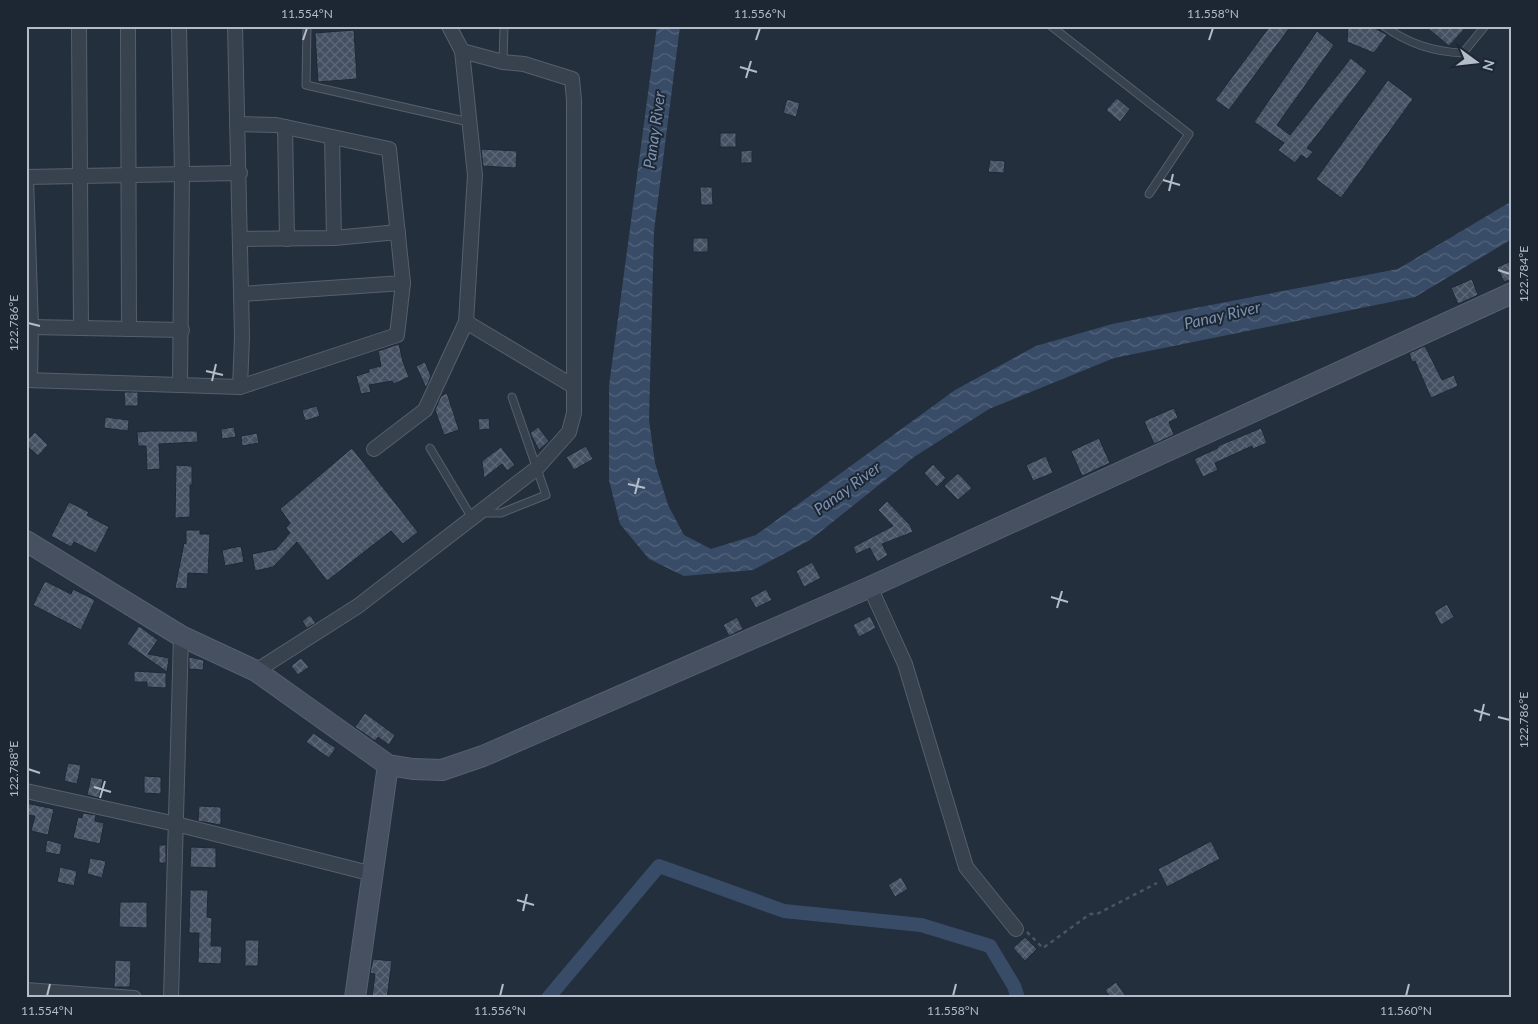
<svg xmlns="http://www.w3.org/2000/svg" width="1538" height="1024" font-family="Lato,sans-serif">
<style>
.water{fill:url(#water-waves)}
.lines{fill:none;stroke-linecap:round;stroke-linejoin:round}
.canal{stroke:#394c67;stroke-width:14}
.building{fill:url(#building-cross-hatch);stroke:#1f2835}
.lane-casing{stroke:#565f6c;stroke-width:9}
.street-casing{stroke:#565f6c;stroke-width:16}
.secondary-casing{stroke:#565f6c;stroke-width:22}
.path{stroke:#44595c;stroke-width:2.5;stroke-dasharray:4 4;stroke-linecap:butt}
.lane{stroke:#38414e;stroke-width:7}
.street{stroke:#38414e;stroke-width:14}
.secondary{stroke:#465061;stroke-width:20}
.ticks{fill:none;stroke:#b4bcc9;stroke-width:2}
.labels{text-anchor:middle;stroke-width:4;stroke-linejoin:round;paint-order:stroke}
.water-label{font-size:16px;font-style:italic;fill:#7c92b1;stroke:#1d2633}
.neatline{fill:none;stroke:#b4bcc9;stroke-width:2}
.ticks-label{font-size:12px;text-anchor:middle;fill:#b4bcc9}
</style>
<defs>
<pattern id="water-waves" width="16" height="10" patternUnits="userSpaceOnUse" patternTransform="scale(1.25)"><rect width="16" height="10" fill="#394c67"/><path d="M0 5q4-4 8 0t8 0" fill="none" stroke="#53647b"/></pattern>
<pattern id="building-cross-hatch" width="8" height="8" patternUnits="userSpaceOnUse" patternTransform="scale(1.25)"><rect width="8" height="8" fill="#455162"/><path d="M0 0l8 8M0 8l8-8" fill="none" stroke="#5d6877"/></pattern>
</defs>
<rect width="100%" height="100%" fill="#242f3e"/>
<polygon class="water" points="657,26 680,26 654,231 649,420 655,463 668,505 684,535 711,549 756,535 955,390 1036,346 1112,324 1398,269 1512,201 1512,239 1415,297 1114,358 989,409 914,457 810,540 753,570 684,576 649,559 620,524 609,480 609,386"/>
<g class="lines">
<polyline class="canal" points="548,998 659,866 784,911 921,925 990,946 1014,986 1018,998"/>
</g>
<g class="building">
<polygon points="1270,26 1291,26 1229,110 1215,100"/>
<polygon points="1348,26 1371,26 1387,35 1374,53 1347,42"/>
<polygon points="1425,26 1467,26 1449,46"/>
<polygon points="354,30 357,79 318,82 315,33"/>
<polygon points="1317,31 1334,45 1277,125 1290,135 1351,58 1367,71 1307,148 1313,152 1307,159 1301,155 1295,163 1278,150 1284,143 1254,122"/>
<polygon points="1388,80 1413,99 1341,198 1316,179"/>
<polygon points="1117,98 1130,109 1120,122 1106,110"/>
<polygon points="787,99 800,103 796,117 783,113"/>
<rect x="720" y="133" width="16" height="14"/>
<polygon points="481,149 517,151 516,168 483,166"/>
<polygon points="752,150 752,163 741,163 741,151"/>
<polygon points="990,160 1005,161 1004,173 988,172"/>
<polygon points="700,187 712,187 713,205 701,205"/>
<rect x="693" y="238" width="15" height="14"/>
<polygon points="1512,261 1512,279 1504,282 1497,267"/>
<polygon points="1472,279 1478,295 1458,304 1451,288"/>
<polygon points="399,344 403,362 409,377 394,384 392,381 369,385 371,392 361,394 356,376 369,372 369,369 381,366 378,351"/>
<polygon points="1425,346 1442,380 1454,375 1458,386 1431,398 1415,361 1412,362 1409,353"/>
<polygon points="425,362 431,376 426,388 416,366"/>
<polygon points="124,392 138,392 138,406 125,406"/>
<polygon points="447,393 459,430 444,435 435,410 441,396"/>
<polygon points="317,406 320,416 305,421 302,410"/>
<polygon points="1174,408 1178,418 1169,422 1174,435 1154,444 1144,421"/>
<polygon points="105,417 129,420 128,431 104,428"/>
<polygon points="489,418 490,429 479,430 478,419"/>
<polygon points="234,427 236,437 222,439 221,429"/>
<polygon points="538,427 549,441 539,450 530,433"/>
<polygon points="1261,428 1267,443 1253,449 1252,446 1215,463 1218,470 1203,477 1194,459 1218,448 1218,446"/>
<polygon points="150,431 197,431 198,442 159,444 160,469 147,470 146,446 138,446 137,432"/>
<polygon points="35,432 48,445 38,456 26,445 26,441"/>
<polygon points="257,433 259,443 242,446 241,436"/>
<polygon points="1099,438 1110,463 1082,476 1071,451"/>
<polygon points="586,446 593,459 574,470 566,457"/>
<polygon points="501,447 515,465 507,471 502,464 484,478 482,461"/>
<polygon points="352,448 418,532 403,544 391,531 327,581 297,542 273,567 255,571 252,554 276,549 290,533 286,528 290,523 280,509"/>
<polygon points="1046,456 1053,473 1033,481 1026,465"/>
<polygon points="933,464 946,478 937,487 924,473"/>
<polygon points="176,465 192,466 192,485 190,485 190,517 175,518"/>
<polygon points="958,473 972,488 958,500 944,486"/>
<polygon points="887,501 910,525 913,532 882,544 888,555 877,562 870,548 856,554 853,547 893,526 878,510"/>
<polygon points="69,502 89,512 87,515 109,527 96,553 74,542 71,547 51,536"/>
<polygon points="186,530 200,530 200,534 210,534 208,574 188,573 187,589 175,588 184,543 186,544"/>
<polygon points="241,546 244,562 225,566 222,550"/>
<polygon points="812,562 821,578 804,587 796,571"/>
<polygon points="45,581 71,594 73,589 95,600 81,630 33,605"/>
<polygon points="766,589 772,600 756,608 750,598"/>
<polygon points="1447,604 1454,617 1441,625 1434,612"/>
<polygon points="310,615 316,623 307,628 302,621"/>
<polygon points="870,616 876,628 859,637 853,625"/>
<polygon points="737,617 743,629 729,636 723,625"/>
<polygon points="139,626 158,640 148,654 169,658 167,672 127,644"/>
<polygon points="189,657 204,660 203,670 189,669"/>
<polygon points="301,658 309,667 298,675 291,666"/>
<polygon points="134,671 166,673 166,688 147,687 147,682 134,682"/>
<polygon points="365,713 395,735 389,745 378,737 375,741 355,727"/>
<polygon points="313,733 336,748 329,758 306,742"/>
<polygon points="68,763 81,765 77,784 64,781"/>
<polygon points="144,776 161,777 161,794 144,793"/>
<polygon points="91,777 103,779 99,798 87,795"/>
<polygon points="26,803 54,809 48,835 31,831 35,816 26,815"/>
<polygon points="199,806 221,807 221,825 198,821"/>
<polygon points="83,813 96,815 95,821 104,823 100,844 73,838 78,817 82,818"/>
<polygon points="47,840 62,844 60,855 45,852"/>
<polygon points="1211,841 1220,859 1167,887 1158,869"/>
<rect x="159" y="845" width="7" height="18"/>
<polygon points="191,847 216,848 216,868 190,867"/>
<polygon points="90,858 106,861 102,878 87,874"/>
<polygon points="60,867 77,871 74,886 57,882"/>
<polygon points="901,877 908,889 895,897 888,885"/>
<polygon points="190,890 208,890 207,917 212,918 211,946 222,946 221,964 198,963 199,933 189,933"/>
<polygon points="120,902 147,902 147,928 119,927"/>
<polygon points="1025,937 1037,949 1025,961 1013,948"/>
<polygon points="245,940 259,940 258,966 245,966"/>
<polygon points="373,959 392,961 387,998 372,998 375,974 370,973"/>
<polygon points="115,960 131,961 130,987 114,987"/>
<polygon points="1116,982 1127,998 1111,998 1105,990"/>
</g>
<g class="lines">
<g class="lane-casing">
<g id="lane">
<polyline points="307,26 306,85 469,122"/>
<polyline points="1051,26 1189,134 1149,194"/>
<path d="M1384 26C1407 43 1435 52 1463 53L1485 26"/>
<polyline points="503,62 504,26"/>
<polyline points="430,448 472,518"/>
<polyline points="481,513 501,513 546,495 512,397"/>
</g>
</g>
<g class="street-casing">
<g id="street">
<polyline points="79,26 81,328"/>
<polyline points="128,26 129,329"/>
<polyline points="179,26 182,173 180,385"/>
<polyline points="235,26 242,337 240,387"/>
<polyline points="237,124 276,125 389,149 403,283 241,294"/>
<polyline points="285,127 287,239"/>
<polyline points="332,137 334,238"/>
<polyline points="26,177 240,173"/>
<polyline points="26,178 31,327 30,380"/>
<polyline points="240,239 334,238 398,232"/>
<polyline points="466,322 573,386"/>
<polyline points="31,327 182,330"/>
<polyline points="26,380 240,387 397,335 403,283"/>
<polyline points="374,449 425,410 466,322 475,175 462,51 449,26"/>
<polyline points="870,587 905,664 966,867 1016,929"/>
<polyline points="256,671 358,606 537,468 569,432 574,413 574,100 572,79 524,64 503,62 462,51"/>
<polyline points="26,791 176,824 373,874"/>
<polyline points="26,990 134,998"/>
<polyline points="171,998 181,636"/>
</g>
</g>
<g class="secondary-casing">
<g id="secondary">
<polyline points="26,541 181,636 256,671 388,765 413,769 442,770 483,756 870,587 1512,293"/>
<polyline points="355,998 388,765"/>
</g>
</g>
<polyline class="path" points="1027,932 1043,948 1090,914 1097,914 1157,883"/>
<use href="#lane" class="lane"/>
<use href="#street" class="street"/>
<use href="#secondary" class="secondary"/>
</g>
<path class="ticks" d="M303 40 307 28M756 40 760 28M1209 40 1213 28M740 67 757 72M746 78 751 61M1163 180 1180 185M1169 191 1173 174M1498 270 1510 274M28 323 40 326M206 371 223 375M212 381 216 364M628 484 645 488M635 494 639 478M1051 597 1068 602M1057 608 1062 591M1474 710 1490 715M1498 717 1510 720M1480 721 1484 704M28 769 40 773M94 787 111 792M100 798 105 781M517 900 534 905M523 911 527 894M47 996 50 984M500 996 503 984M953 996 956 984M1406 996 1409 984"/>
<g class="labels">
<g class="water-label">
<text transform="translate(654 130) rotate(-82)" y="6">Panay River</text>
<text transform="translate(1222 315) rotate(-13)" y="6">Panay River</text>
<text transform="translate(847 488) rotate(-36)" y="6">Panay River</text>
</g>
</g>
<rect width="1538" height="1024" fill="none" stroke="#1d2633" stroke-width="55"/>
<g transform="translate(1476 62) rotate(105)" stroke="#1d2633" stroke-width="4" paint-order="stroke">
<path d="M0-4L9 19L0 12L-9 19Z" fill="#b4bcc9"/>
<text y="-8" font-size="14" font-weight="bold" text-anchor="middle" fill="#b4bcc9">N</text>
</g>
<rect x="28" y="28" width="1482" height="968" class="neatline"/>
<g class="ticks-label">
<text x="307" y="18">11.554°N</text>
<text x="760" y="18">11.556°N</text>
<text x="1213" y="18">11.558°N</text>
<text transform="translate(1524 274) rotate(-90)" y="4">122.784°E</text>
<text transform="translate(14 323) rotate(-90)" y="4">122.786°E</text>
<text transform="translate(1524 720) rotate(-90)" y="4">122.786°E</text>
<text transform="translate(14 769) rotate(-90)" y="4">122.788°E</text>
<text x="47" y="1015">11.554°N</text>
<text x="500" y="1015">11.556°N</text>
<text x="953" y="1015">11.558°N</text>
<text x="1406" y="1015">11.560°N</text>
</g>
</svg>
